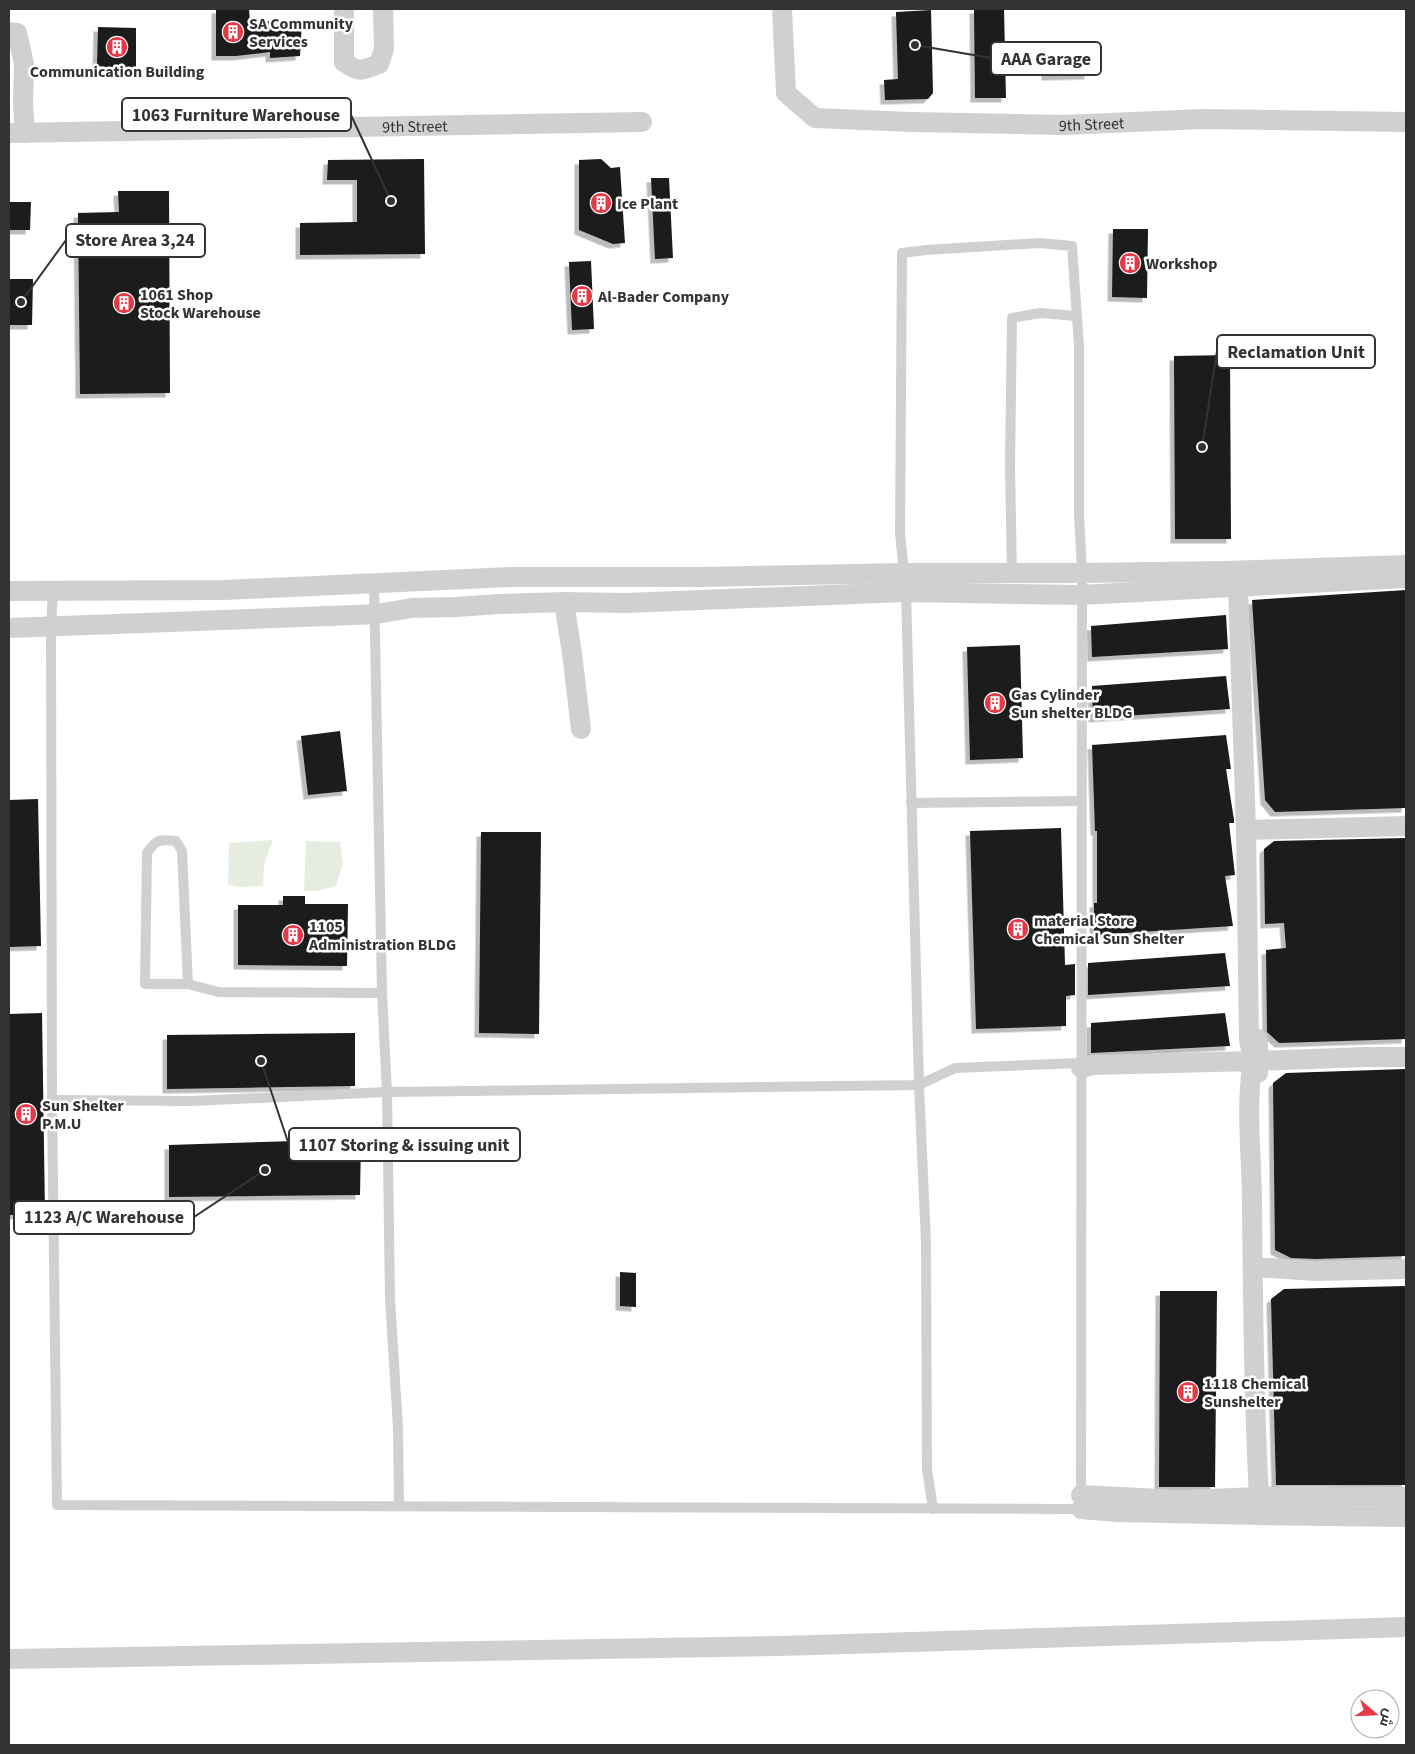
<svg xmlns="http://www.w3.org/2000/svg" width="1415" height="1754" font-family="'Source Sans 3',Cairo,sans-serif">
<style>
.green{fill:#e6ecdf}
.building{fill:#1a1a1a;filter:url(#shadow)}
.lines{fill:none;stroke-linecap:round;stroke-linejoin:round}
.lane{stroke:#d0d0d0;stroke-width:10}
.street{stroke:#d0d0d0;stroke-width:20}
.labels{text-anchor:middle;stroke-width:5;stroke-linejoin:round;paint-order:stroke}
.poi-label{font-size:16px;font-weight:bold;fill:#333;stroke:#fff;text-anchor:start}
.street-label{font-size:16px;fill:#333;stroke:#fff}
.leader{fill:none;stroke:#333;stroke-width:2}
.callout-dot{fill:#333;stroke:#fff;stroke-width:2}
.callout{fill:#fff;stroke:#333;stroke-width:2}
.callout-label{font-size:18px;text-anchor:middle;font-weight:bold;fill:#333}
</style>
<defs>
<filter id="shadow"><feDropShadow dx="-4.5" dy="4.5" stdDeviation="0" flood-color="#0004"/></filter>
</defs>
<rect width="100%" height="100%" fill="#fff"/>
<g class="green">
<polygon points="273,840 264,864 263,886 237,887 228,884 229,843"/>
<polygon points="306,841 340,842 343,863 336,886 317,891 304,891"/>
</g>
<g class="building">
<polygon points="216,9 249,9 250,22 302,20 300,56 270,58 270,52 236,56 216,56"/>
<polygon points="974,9 1004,9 1006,98 975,98"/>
<polygon points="931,10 933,93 928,99 885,100 884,80 898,79 896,12"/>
<polygon points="98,27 136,28 136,70 97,66"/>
<polygon points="1089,49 1089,75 1046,76 1046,51"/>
<polygon points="424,159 425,254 300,255 300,223 357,222 357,180 327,180 328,160"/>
<polygon points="601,159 611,168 620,167 625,243 613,244 579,230 579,160"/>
<polygon points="651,178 669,178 673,258 655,259"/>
<polygon points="118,191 169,191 170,393 80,394 78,213 119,212"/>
<polygon points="9,202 31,202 30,230 9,230"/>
<polygon points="1113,229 1148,229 1147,298 1112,297"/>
<polygon points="591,261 594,329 572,330 569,262"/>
<polygon points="9,279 33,279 32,325 9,325"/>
<polygon points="1230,355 1231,539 1175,539 1174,356"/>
<polygon points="1406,590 1406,808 1275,812 1265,800 1252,600"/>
<polygon points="1226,615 1228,649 1092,657 1091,626"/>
<polygon points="1020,645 1023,758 970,760 967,647"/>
<polygon points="1226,676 1230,709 1093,718 1092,686"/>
<polygon points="340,731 347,791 308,795 301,736"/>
<polygon points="1226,735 1231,769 1226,769 1234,820 1234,823 1229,823 1235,875 1225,876 1233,926 1094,935 1094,903 1097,903 1097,831 1095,831 1092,745"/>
<polygon points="38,799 41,946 9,947 9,800"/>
<polygon points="1061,828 1065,965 1075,964 1075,995 1066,996 1066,1026 976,1029 970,831"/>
<polygon points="481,832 541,832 539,1034 479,1033"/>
<polygon points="1406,838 1406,1039 1279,1043 1267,1032 1266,950 1286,948 1284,923 1265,924 1264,849 1274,841"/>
<polygon points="283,896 305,896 305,904 348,904 347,966 238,965 238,905 283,905"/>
<polygon points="1225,953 1230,986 1088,995 1088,963"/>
<polygon points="42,1013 45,1214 9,1215 9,1014"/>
<polygon points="1225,1013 1230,1046 1091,1053 1091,1023"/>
<polygon points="355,1033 355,1086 167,1089 167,1035"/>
<polygon points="1406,1069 1406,1256 1316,1259 1291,1258 1275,1250 1273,1083 1286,1073"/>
<polygon points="361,1139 360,1195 169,1197 169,1145"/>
<polygon points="620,1272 636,1273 636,1307 620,1306"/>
<polygon points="1406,1286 1406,1485 1276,1485 1271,1299 1284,1289"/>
<polygon points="1160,1291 1217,1291 1215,1487 1159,1487"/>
</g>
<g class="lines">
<g class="lane">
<polyline points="1012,574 1010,465 1012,318 1040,313 1076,316"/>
<polyline points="53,591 51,627 52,1100 57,1505 1081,1509 1082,573 1079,515 1079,346 1072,246 1040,243 926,250 902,253 900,533 906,592 919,1085 387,1092 382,993 374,584"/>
<polyline points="911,803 1081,801"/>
<path d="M188 984H145L147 853C156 839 161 839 176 841L182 851 188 984 218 992 382 993"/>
<polyline points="52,1100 192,1101 387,1092 390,1299 398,1428 399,1506"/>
<polyline points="933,1509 927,1469 926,1243 919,1085 955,1068 1081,1063"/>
</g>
<g class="street">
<path d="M344 9V62C359 73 362 71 379 64L384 49 383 9"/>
<path id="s1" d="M782 9 786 93 815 118 911 122 1063 125 1203 119 1406 122"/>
<polyline points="9,32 17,33 24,64 23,103 25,133"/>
<path id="s2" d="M9 133 642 122"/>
<polyline points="1238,587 1246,830 1406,826"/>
<polyline points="9,591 224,590 512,577 700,577 905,573 1082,573 1225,571 1406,565"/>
<polyline points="564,602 625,603 906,592 1080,595 1406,578"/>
<polyline points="9,628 355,615 376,614 412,608 456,607 500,604 564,602 572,653 581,729"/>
<polyline points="1246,830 1249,1039 1253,1061 1365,1057 1406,1057"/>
<path d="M1081 1068 1093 1065 1253 1061C1245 1108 1252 1157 1252 1204 1253 1308 1254 1412 1260 1515"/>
<polyline points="1258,1073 1258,1039"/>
<polyline points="1253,1267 1316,1271 1406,1269"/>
<polyline points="1081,1495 1181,1500 1289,1496 1406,1497"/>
<polyline points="1081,1509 1118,1512 1260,1515 1406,1517"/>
<polyline points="9,1659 781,1646 1406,1627"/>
</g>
</g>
<defs>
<g id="building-disc" transform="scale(1.125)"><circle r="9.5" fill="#e63946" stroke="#fff"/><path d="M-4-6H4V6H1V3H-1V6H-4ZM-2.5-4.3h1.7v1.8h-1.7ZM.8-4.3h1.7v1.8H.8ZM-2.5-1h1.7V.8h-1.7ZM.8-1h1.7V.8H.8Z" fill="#fff"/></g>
</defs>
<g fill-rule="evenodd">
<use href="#building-disc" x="233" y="32"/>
<use href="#building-disc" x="117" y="47"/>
<use href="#building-disc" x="601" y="203"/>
<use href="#building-disc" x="1130" y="263"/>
<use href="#building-disc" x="582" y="296"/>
<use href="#building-disc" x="124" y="303"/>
<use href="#building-disc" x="995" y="703"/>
<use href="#building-disc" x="1018" y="929"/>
<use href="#building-disc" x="293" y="935"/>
<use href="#building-disc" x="26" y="1114"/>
<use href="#building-disc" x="1188" y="1392"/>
</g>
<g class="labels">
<g class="poi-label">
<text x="249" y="29">SA Community<tspan x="249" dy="18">Services</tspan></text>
<text x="117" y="77" text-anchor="middle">Communication Building</text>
<text x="617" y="209">Ice Plant</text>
<text x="1146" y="269">Workshop</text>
<text x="140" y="300">1061 Shop<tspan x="140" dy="18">Stock Warehouse</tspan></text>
<text x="598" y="302">Al-Bader Company</text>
<text x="1011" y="700">Gas Cylinder<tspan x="1011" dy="18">Sun shelter BLDG</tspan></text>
<text x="1034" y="926">material Store<tspan x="1034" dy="18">Chemical Sun Shelter</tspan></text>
<text x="309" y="932">1105<tspan x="309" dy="18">Administration BLDG</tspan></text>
<text x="42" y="1111">Sun Shelter<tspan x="42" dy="18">P.M.U</tspan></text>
<text x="1204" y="1389">1118 Chemical<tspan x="1204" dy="18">Sunshelter</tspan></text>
</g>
<g class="street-label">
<text dy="6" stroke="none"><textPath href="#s1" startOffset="399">9th Street</textPath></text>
<text dy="6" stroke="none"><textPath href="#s2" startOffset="406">9th Street</textPath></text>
</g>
</g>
<path class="leader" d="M915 45L991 58M391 201L351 115M21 302L66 240M1202 447L1217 351M261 1061L289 1145M265 1170L194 1217"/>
<g class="callout-dot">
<circle cx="915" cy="45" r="5"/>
<circle cx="391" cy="201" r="5"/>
<circle cx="21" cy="302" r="5"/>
<circle cx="1202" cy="447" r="5"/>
<circle cx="261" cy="1061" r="5"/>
<circle cx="265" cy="1170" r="5"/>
</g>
<g class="callout">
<rect x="991" y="42" width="110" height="33" rx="5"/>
<rect x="122" y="98" width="229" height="33" rx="5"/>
<rect x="66" y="224" width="139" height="33" rx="5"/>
<rect x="1217" y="335" width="158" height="33" rx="5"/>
<rect x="289" y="1128" width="231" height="33" rx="5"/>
<rect x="14" y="1201" width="180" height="33" rx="5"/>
</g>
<g class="callout-label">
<text x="1046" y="65">AAA Garage</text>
<text x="236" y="121">1063 Furniture Warehouse</text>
<text x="135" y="246">Store Area 3,24</text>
<text x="1296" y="358">Reclamation Unit</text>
<text x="404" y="1151">1107 Storing &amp; issuing unit</text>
<text x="104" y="1223">1123 A/C Warehouse</text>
</g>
<rect width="1415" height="1754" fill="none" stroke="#333333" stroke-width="20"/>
<g transform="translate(1375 1714) rotate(109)"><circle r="24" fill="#ffffff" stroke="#adadad"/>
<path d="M0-4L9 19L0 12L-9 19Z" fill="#e63946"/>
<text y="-8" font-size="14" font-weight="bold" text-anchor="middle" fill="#333333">ش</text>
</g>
</svg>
